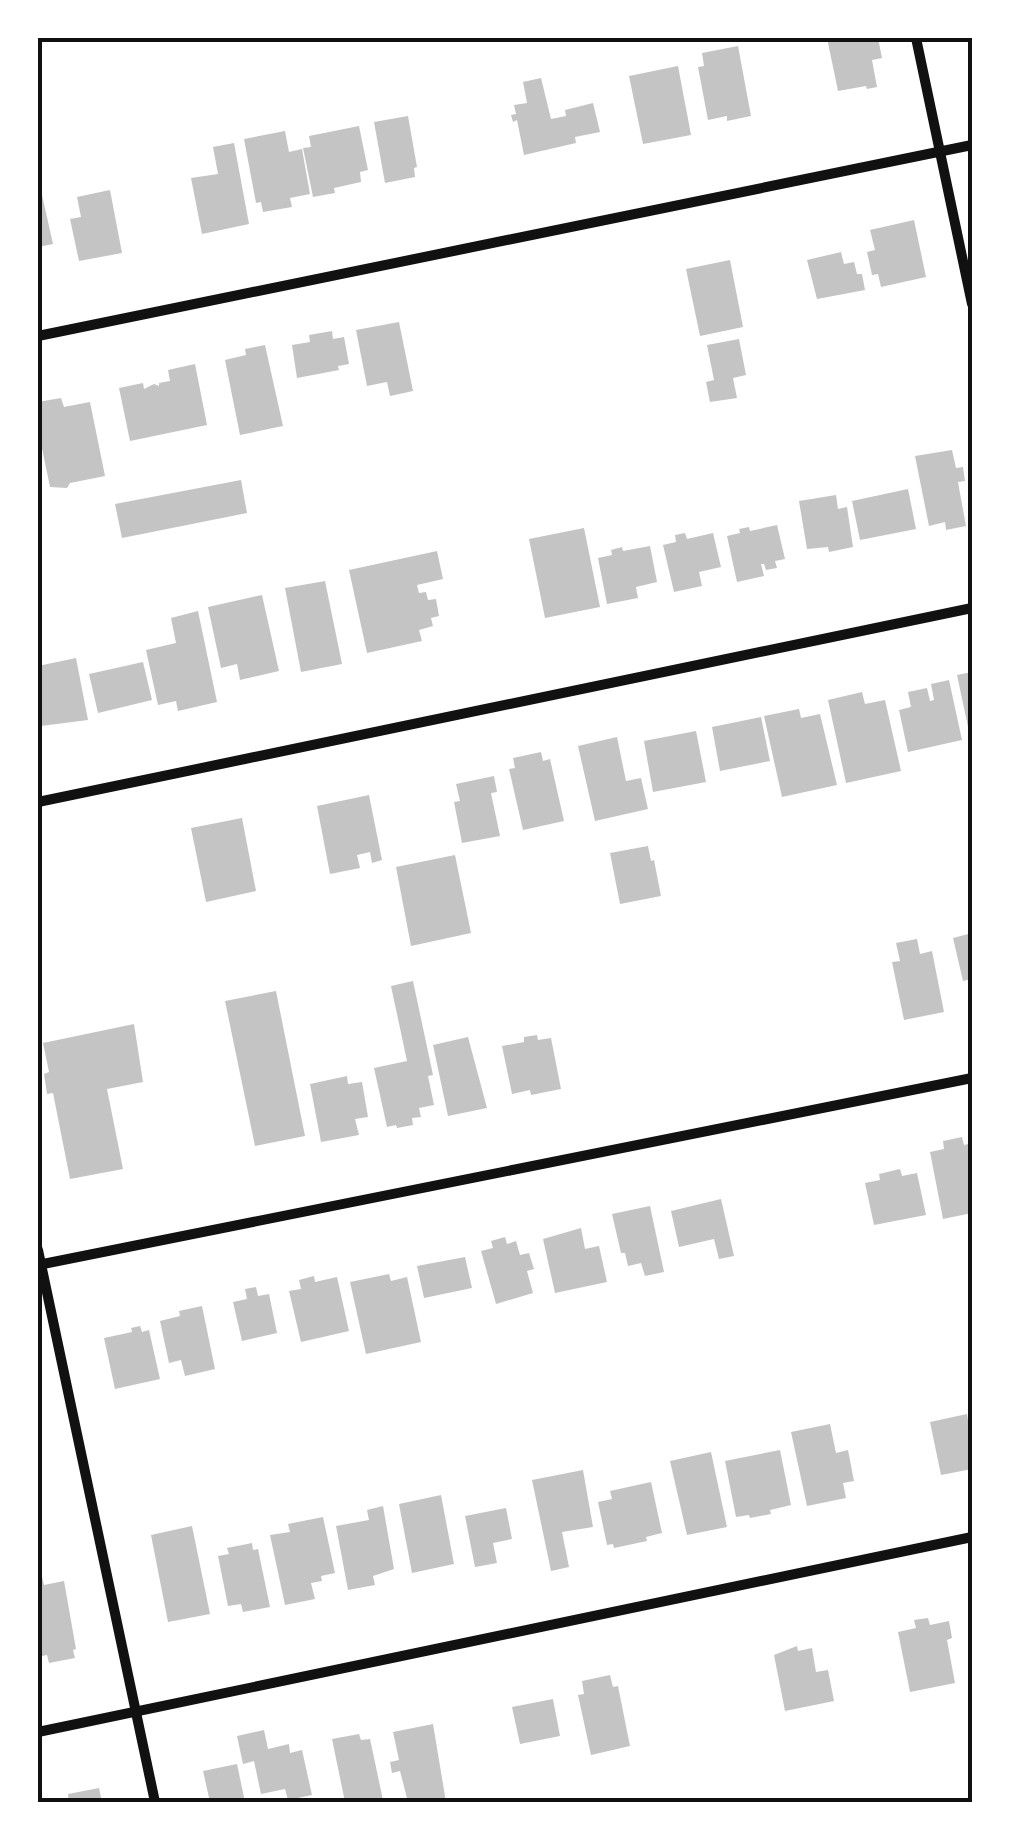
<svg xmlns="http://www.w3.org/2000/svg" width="1010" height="1840" font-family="Figtree,sans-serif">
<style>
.building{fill:#c4c4c4}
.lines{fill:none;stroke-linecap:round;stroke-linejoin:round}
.minor{stroke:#111;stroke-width:10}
.neatline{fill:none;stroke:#111;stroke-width:4}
</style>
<rect width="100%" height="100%" fill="#fff"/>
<g class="building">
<polygon points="827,38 878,38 882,58 872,60 877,87 867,89 866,86 838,91"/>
<polygon points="738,46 751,116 727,121 727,116 708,120 698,67 704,66 702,53"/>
<polygon points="678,66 691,135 643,144 629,76"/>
<polygon points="541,78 551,119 566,116 565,110 593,103 600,132 575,137 576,143 524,155 517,120 513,122 511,115 516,114 514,105 527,103 523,82"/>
<polygon points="408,116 417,167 414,168 415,177 385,183 374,122"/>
<polygon points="359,126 368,170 360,172 361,182 334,188 335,193 313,197 303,148 311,147 309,136"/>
<polygon points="285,131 289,152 302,149 310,194 290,198 292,207 263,212 261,202 256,203 244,139"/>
<polygon points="234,143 249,224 202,234 191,178 218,174 213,147"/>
<polygon points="38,177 53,244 38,247"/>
<polygon points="110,190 122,253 79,261 70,219 81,217 77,197"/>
<polygon points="914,220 926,277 881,287 878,274 872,275 867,252 875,250 870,230"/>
<polygon points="841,252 844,264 854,262 857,274 862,274 865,290 817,299 807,260"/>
<polygon points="730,260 743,327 700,336 686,269"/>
<polygon points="399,322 413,391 390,396 387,382 367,386 356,330"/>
<polygon points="332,331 333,339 344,337 349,364 338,366 339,370 297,378 292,345 310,342 309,335"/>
<polygon points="739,339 746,375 733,378 737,398 710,402 706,382 714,380 707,345"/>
<polygon points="265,345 283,426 240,435 225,360 246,355 245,349"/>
<polygon points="195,364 207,425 130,441 119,388 143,383 144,389 154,384 159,386 159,383 170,381 168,370"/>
<polygon points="61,398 64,407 90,402 105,476 70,483 67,488 50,487 38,429 38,402"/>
<polygon points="952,450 956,468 963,467 965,481 958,482 966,526 946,530 945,522 929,526 915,456"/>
<polygon points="241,480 247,513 122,538 115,504"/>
<polygon points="908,489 916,529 860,540 852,501"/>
<polygon points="836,495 838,509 847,507 853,547 829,552 828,547 807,549 799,501"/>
<polygon points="777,525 785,559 775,561 777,568 766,570 764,564 761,564 764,576 737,582 727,536 740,533 739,529 749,527 750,531"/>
<polygon points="584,528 600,607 545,618 529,539"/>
<polygon points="685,533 687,539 713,533 721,567 699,572 702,586 674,592 663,545 676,542 675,535"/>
<polygon points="650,546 657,582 636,587 638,598 607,604 598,558 612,555 611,550 622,547 623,551"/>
<polygon points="437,551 443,579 417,585 419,593 426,592 428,600 436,599 439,616 431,618 433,626 419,630 422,641 367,653 349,570"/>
<polygon points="325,581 342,664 301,672 285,588"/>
<polygon points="262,595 279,671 240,680 237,664 221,668 208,607"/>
<polygon points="198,611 217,702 178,711 176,701 158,705 146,650 176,643 171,618"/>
<polygon points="76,658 88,720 41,726 38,710 38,666"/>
<polygon points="143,662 152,700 98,713 89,674"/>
<polygon points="972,672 972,740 971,741 957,675"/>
<polygon points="949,680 962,740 908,752 899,710 911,707 908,692 927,688 930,701 934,700 931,684"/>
<polygon points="862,692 865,704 885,700 901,771 846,783 828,700"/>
<polygon points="799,709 801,718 820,714 837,785 782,797 764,716"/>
<polygon points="761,717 770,761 720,771 712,727"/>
<polygon points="696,731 706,782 653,792 644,741"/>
<polygon points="617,737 626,781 641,778 648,809 595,821 578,746"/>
<polygon points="541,752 543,761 550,759 564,821 523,830 509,769 515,768 513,758"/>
<polygon points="494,776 497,792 491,793 500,836 462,843 454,802 460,801 456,784"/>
<polygon points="369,795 382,860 372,863 370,852 357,855 360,868 330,874 317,806"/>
<polygon points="242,818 256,891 206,902 191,828"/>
<polygon points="648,846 651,861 654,860 661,896 620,904 610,853"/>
<polygon points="455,855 471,933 411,946 396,867"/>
<polygon points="972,933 972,979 963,981 953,938"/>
<polygon points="917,939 920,954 932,951 944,1012 904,1020 892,962 900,961 896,943"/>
<polygon points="413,981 433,1075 428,1076 434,1105 419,1108 421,1117 412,1118 413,1125 397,1128 396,1125 387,1127 374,1068 407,1061 391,986"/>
<polygon points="276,991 305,1136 255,1146 225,1001"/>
<polygon points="134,1024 143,1082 107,1089 123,1169 70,1179 53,1093 47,1094 44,1074 49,1072 43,1043"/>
<polygon points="537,1035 538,1040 551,1038 561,1089 531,1095 530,1090 512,1094 502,1046 524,1042 524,1037"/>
<polygon points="468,1037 487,1108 448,1116 433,1045"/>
<polygon points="347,1076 348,1084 362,1082 368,1117 355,1119 359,1135 321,1142 310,1084"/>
<polygon points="962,1137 964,1145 972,1143 972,1213 943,1219 930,1152 944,1149 943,1141"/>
<polygon points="900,1169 902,1176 917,1173 926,1215 874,1225 865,1183 880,1180 879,1174"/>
<polygon points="721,1199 734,1256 719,1259 714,1239 679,1247 671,1211"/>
<polygon points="650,1206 664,1272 645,1276 641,1263 628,1266 625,1253 621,1253 612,1214"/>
<polygon points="581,1228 585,1249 599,1246 607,1282 555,1293 543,1239"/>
<polygon points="505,1237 507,1244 516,1241 520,1255 529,1253 534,1269 527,1271 533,1293 496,1304 481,1251 493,1248 491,1241"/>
<polygon points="465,1257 472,1288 424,1298 417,1266"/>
<polygon points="389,1274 391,1281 407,1277 421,1342 366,1354 350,1282"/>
<polygon points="314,1276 315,1282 337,1277 349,1331 301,1342 289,1291 301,1289 299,1280"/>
<polygon points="256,1287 258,1296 269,1294 277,1333 242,1341 233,1302 247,1299 245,1289"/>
<polygon points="202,1306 215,1369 185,1376 181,1360 169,1363 160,1321 180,1316 179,1311"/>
<polygon points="140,1326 142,1332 149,1330 160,1379 115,1389 104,1338 132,1332 131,1328"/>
<polygon points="967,1414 972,1445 972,1469 941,1475 930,1422"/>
<polygon points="830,1424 836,1453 848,1450 854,1481 843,1483 846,1498 807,1506 791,1432"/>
<polygon points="780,1450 791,1505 770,1510 771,1514 750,1518 749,1515 736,1517 725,1461"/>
<polygon points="711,1452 727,1527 687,1535 670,1461"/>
<polygon points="583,1470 593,1527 562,1532 569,1567 551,1571 532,1480"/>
<polygon points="651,1482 662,1533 646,1537 647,1541 614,1548 613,1544 607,1545 598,1502 612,1499 610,1491"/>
<polygon points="441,1495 454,1564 412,1573 399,1504"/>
<polygon points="383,1506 394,1569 373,1576 375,1585 348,1590 336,1526 369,1520 367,1510"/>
<polygon points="506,1508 512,1539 493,1543 497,1563 475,1567 465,1516"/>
<polygon points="323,1517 335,1573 321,1576 322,1581 311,1583 315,1599 285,1605 270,1535 290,1532 288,1524"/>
<polygon points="192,1526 210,1614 168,1622 151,1535"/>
<polygon points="252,1543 253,1550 258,1549 270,1607 243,1612 241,1604 228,1606 218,1556 229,1554 227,1548"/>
<polygon points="38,1560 44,1585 64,1581 76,1649 73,1650 75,1658 49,1663 47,1655 42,1656 38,1637"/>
<polygon points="928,1618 930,1625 949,1621 952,1638 947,1640 955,1683 910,1692 898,1632 916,1628 914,1620"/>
<polygon points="797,1646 798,1651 812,1648 816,1672 828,1670 834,1701 785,1711 774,1655"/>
<polygon points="610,1675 613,1687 618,1686 630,1746 591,1755 578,1695 584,1694 582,1681"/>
<polygon points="553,1699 560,1736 520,1744 512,1707"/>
<polygon points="433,1724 446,1802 408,1802 400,1771 392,1773 390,1762 399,1760 393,1732"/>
<polygon points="264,1730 268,1749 289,1744 290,1753 302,1750 312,1795 288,1800 285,1789 261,1794 254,1761 243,1764 237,1736"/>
<polygon points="359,1734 361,1740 370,1739 383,1800 345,1802 332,1739"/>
<polygon points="237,1764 245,1802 210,1802 203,1771"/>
<polygon points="99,1788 102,1802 69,1802 68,1794"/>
</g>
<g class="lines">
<g class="minor">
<polyline points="916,38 972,304"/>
<polyline points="38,336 972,145"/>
<polyline points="38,802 972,608"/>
<polyline points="38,1250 155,1802"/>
<polyline points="38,1265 972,1078"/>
<polyline points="38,1732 972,1537"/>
</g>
</g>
<rect width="1010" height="1840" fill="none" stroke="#ffffff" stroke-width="80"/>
<rect x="40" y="40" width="930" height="1760" class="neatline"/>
</svg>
